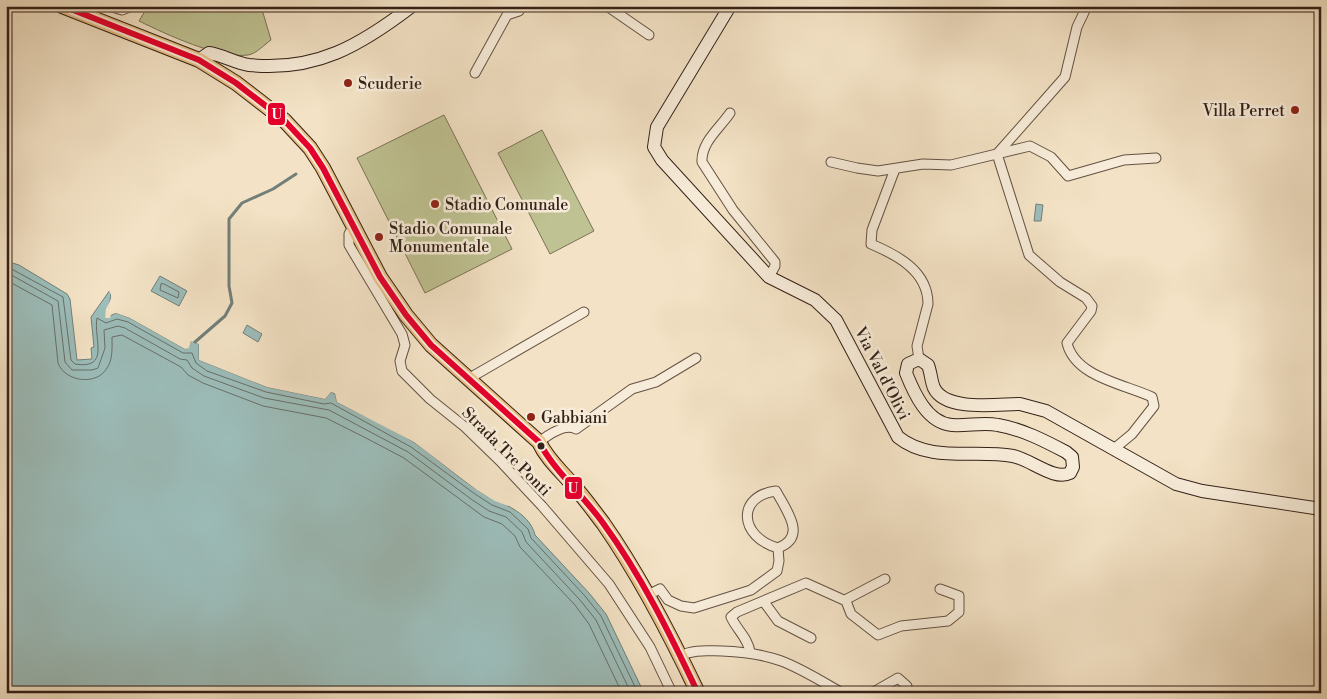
<svg xmlns="http://www.w3.org/2000/svg" width="1327" height="699" font-family="'Libre Bodoni',serif">
<style>
.green{fill:#bfc292;stroke:#7a7255}
.water{fill:#9cbdba;stroke:#727f79}
.pier{fill:#f3e2c5}
.lines{fill:none;stroke-linecap:round;stroke-linejoin:round}
.shore{stroke:#686f69;stroke-width:1}
.stream{stroke:#727f79;stroke-width:3}
.street-casing{stroke:#645143;stroke-width:11}
.secondary-casing{stroke:#342118;stroke-width:14}
.primary-casing{stroke:#342118;stroke-width:16}
.street{stroke:#f7ecd9;stroke-width:9}
.secondary{stroke:#f7ecd9;stroke-width:12}
.primary{stroke:#eac182;stroke-width:14}
.bus-1-casing{stroke:#f7ecd9;stroke-width:10}
.bus-1{stroke:#e4002b;stroke-width:6}
.poi-dot{fill:#8f2418;stroke:#f7ecd9;stroke-width:2}
.bus-dot{fill:#342118;stroke:#f7ecd9;stroke-width:2}
.labels{text-anchor:middle;stroke-width:5;stroke-linejoin:round;paint-order:stroke}
.poi-label{font-size:16px;fill:#342118;stroke:#f7ecd9;text-anchor:start}
.street-label{font-size:16px;fill:#342118;stroke:#f7ecd9}
.line-badge{stroke:#f7ecd9;stroke-width:2}
.badge-label{font-size:14px;text-anchor:middle;font-weight:bold;fill:#fff}
</style>
<rect width="100%" height="100%" fill="#f3e2c5"/>
<filter id="stains"><feTurbulence type="fractalNoise" baseFrequency=".004" numOctaves="4"/><feColorMatrix values="0 0 0 0 .2 0 0 0 0 .09 0 0 0 0 .02 0 0 0 .5 -.17"/></filter>
<radialGradient id="worn" r=".72"><stop offset=".6" stop-color="#630" stop-opacity="0"/><stop offset="1" stop-color="#630" stop-opacity=".3"/></radialGradient>
<g class="green">
<path d="M148 6H261L271 40C265 44 256 54 248 55 218 59 166 34 139 21Z"/>
<polygon points="444,115 512,249 425,293 357,158"/>
<polygon points="542,130 594,231 550,254 498,153"/>
</g>
<g class="water">
<polygon points="1036,204 1043,205 1041,221 1034,221"/>
<path d="M6 261 19 265 67 294 70 299 77 360 92 359 91 348 94 347 91 317 110 290C113 299 106 308 106 318L116 313 130 318 185 349 189 347 191 340 199 344V360L267 387 325 399 331 392 335 394 337 402C362 415 391 427 415 443 437 458 457 477 479 491 498 503 529 510 535 535L589 593 606 614 644 693H6Z"/>
<polygon points="160,276 187,291 179,306 151,291"/>
<polygon points="247,325 262,334 258,342 243,333"/>
</g>
<polygon class="pier" points="108,288 112,289 114,297 108,309 108,315 110,312 116,311 131,315 186,346 189,339 192,338 201,343 202,359 268,385 324,396 330,389 336,391 338,400 415,440 479,488 496,499 508,503 508,506 495,501 477,490 414,442 337,402 335,393 331,392 325,399 267,387 199,360 199,344 191,341 189,348 185,349 130,318 116,313 111,314 110,318 105,318 106,309 112,297"/>
<g class="lines">
<g class="shore">
<path d="M6 266 63 297 71 360 75 364C111 370 93 338 97 318L106 323 117 319 128 322 183 353H192L196 363 207 371 266 392 324 404 331 403 411 447 475 494 492 505 510 512 528 529 531 538 585 596 601 616 638 693"/>
<polyline points="6,272 58,301 65,362 72,370 92,370 98,368 105,348 104,330 118,326 125,328 180,359 187,360 192,368 204,376 264,398 329,410 408,452 471,499 489,511 506,517 522,532 526,542 580,600 596,620 631,693"/>
<path d="M6 280 52 305 58 363C65 382 97 386 107 368 113 360 112 347 112 337L122 335 181 367 188 375 203 383 263 406 326 418 364 437 404 458 484 517 502 524 515 536 520 547 575 605 589 624 622 693"/>
<polygon points="164,284 179,292 178,298 160,290 161,284"/>
</g>
<polyline class="stream" points="195,342 225,316 232,303 229,286 229,219 242,203 273,189 296,174"/>
<g class="street-casing">
<g id="street">
<polyline points="109,6 122,10 132,6"/>
<polyline points="607,6 649,35"/>
<polyline points="475,73 507,15 519,11 522,6"/>
<path d="M730 113C720 128 701 142 702 162L733 210 775 262V266L769 277"/>
<path d="M997 154 1029 255 1060 282 1086 298 1092 306 1091 311 1067 343C1075 377 1124 384 1152 397L1154 406 1132 434 1115 448"/>
<polyline points="997,154 1065,77 1077,27 1087,6"/>
<polyline points="831,162 857,168 878,171 923,164 951,165 1030,146 1051,157 1068,176 1124,160 1156,158"/>
<path d="M895 169 872 230 871 244C897 255 928 271 928 304L917 346 919 359"/>
<polyline points="353,227 349,234 349,245 402,334 405,345 400,361 402,371 430,399 465,427 500,461 542,506 609,584 650,647 672,693"/>
<polyline points="468,379 584,312"/>
<path d="M539 442C548 435 565 423 576 429L632 389 656 382 696 358"/>
<path d="M648 595 660 589 668 600 681 606 694 608 751 590 777 571 779 561 778 548C739 537 736 496 776 491 786 510 808 537 778 548"/>
<polyline points="845,600 885,579"/>
<polyline points="764,602 778,621 811,638"/>
<path d="M750 652C748 638 737 630 731 617L737 612 806 583 846 601 851 614 878 635 901 626 948 621 959 612V596L940 589"/>
<path d="M680 656C694 649 707 651 722 651 778 653 795 666 842 693"/>
<polyline points="872,693 898,678 907,686"/>
</g>
</g>
<g class="secondary-casing">
<g id="secondary">
<path d="M730 6 657 127 654 147 662 160 769 277 815 300 836 320 898 437C930 463 975 449 1013 456 1030 459 1054 481 1070 473L1073 467 1072 457 1066 452C1045 441 1022 429 998 425 983 422 968 426 952 425 927 423 914 393 906 373L908 364 919 359 928 365C931 373 931 381 934 388 946 412 997 404 1020 404L1046 411 1176 484 1202 491 1321 509"/>
<path d="M199 60 209 53C223 55 235 63 249 65 316 72 361 45 412 6"/>
</g>
</g>
<g class="primary-casing">
<path id="primary" d="M62 6 199 60 236 83 284 120 310 148 323 168 380 277 406 315 431 345 539 442C547 459 560 470 572 484 583 496 593 510 603 523 640 576 670 634 698 693"/>
</g>
<use href="#street" class="street"/>
<use href="#secondary" class="secondary"/>
<use href="#primary" class="primary"/>
<g class="bus-1-casing">
<path id="bus-1" d="M63 6 199 60 236 83 284 120 310 148 323 168 380 277 406 315 431 345 539 442C555 472 583 495 603 523 641 575 670 634 698 693"/>
</g>
<use href="#bus-1" class="bus-1"/>
</g>
<g class="poi-dot">
<circle cx="348" cy="83" r="5"/>
<circle cx="1295" cy="110" r="5"/>
<circle cx="435" cy="204" r="5"/>
<circle cx="379" cy="237" r="5"/>
<circle cx="531" cy="417" r="5"/>
</g>
<circle class="bus-dot" cx="541" cy="446" r="4.5"/>
<g class="labels">
<g class="poi-label">
<text x="358" y="89">Scuderie</text>
<text x="1285" y="116" text-anchor="end">Villa Perret</text>
<text x="445" y="210">Stadio Comunale</text>
<text x="389" y="234">Stadio Comunale<tspan x="389" dy="18">Monumentale</tspan></text>
<text x="541" y="423">Gabbiani</text>
</g>
<g class="street-label">
<text transform="translate(883 373) rotate(63)" y="6">Via Val d'Olivi</text>
<text transform="translate(507 451) rotate(45)" y="6">Strada Tre Ponti</text>
</g>
</g>
<g class="line-badge">
<rect x="267" y="102" width="19" height="24" rx="5" fill="#e4002b"/>
<rect x="564" y="476" width="19" height="24" rx="5" fill="#e4002b"/>
</g>
<g class="badge-label">
<text x="277" y="119">U</text>
<text x="573" y="493">U</text>
</g>
<rect width="1327" height="699" fill="none" stroke="#f3e2c5" stroke-width="25"/>
<rect x="8" y="8" width="1312" height="684" fill="none" stroke="#342118" stroke-width="2.5"/>
<rect x="12" y="12" width="1302" height="674" fill="none" stroke="#342118"/>
<rect width="100%" height="100%" filter="url(#stains)"/>
<rect width="100%" height="100%" fill="url(#worn)"/>
</svg>
